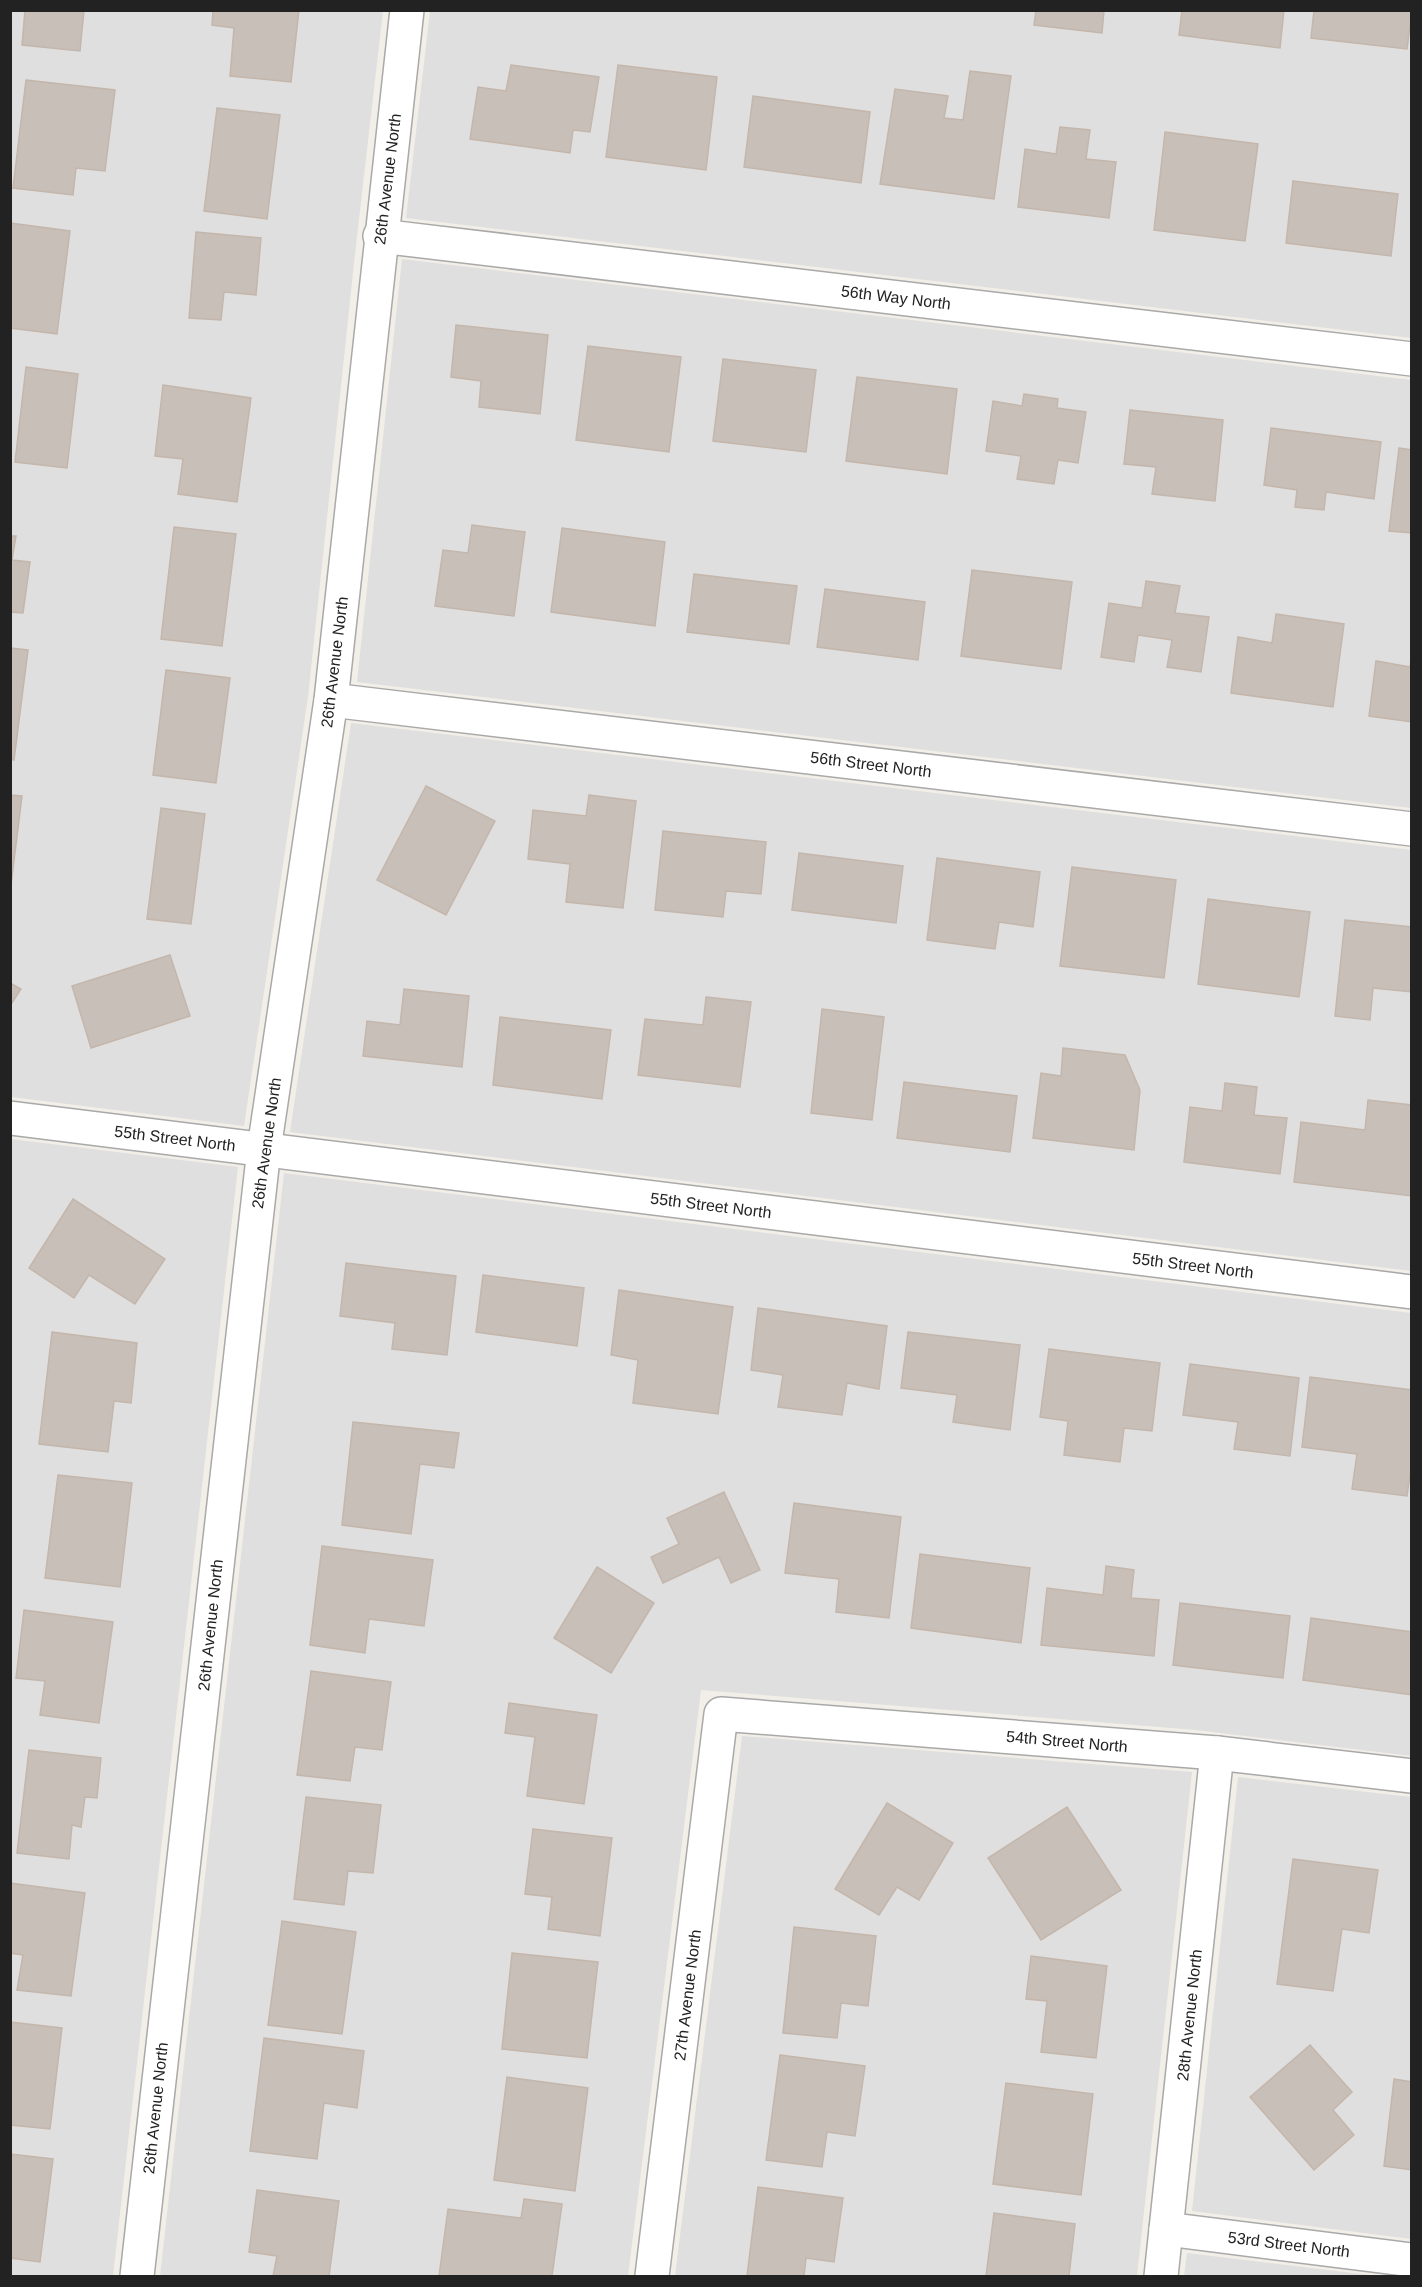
<svg xmlns="http://www.w3.org/2000/svg" width="1422" height="2287" font-family="Arial,sans-serif">
<style>
.residential{fill:#e0dfdf}
.building{fill:#c7bfb8;stroke:#c4b6ab;stroke-width:1.5}
.lines{fill:none;stroke-linecap:round;stroke-linejoin:round}
.street-casing{stroke:#a9a9a9;stroke-width:36}
.street{stroke:#fff;stroke-width:33}
.labels{text-anchor:middle;stroke-width:4.5;stroke-linejoin:round;paint-order:stroke}
.street-label{font-size:16px;fill:#222;stroke:#fff}
</style>
<rect width="100%" height="100%" fill="#f2efe9"/>
<g class="residential">
<polygon points="11,11 383,11 355,254 308,697 244,1126 11,1097"/>
<polygon points="430,11 1411,11 1411,338 406,218"/>
<polygon points="402,259 1411,380 1411,808 357,682"/>
<polygon points="351,723 1411,850 1411,1271 290,1132"/>
<polygon points="11,1139 238,1167 113,2276 11,2276"/>
<polygon points="284,1173 1411,1313 1411,1756 1196,1730 701,1690 628,2276 160,2276"/>
<polygon points="742,1736 1192,1772 1137,2276 675,2276"/>
<polygon points="1238,1777 1411,1797 1411,2239 1192,2211"/>
<polygon points="1187,2253 1377,2276 1184,2276"/>
</g>
<g class="building">
<polygon points="25,10 84,10 80,51 22,45"/>
<polygon points="213,10 299,10 291,82 230,76 234,28 212,25"/>
<polygon points="1036,10 1104,10 1102,33 1034,25"/>
<polygon points="1182,10 1284,10 1280,48 1179,35"/>
<polygon points="1314,10 1412,10 1407,49 1311,38"/>
<polygon points="511,65 599,77 590,132 573,130 570,153 470,139 478,87 506,91"/>
<polygon points="618,65 717,77 706,170 606,157"/>
<polygon points="970,71 1011,76 994,199 880,184 895,89 948,96 944,118 963,120"/>
<polygon points="26,80 115,90 105,171 76,168 73,195 13,188"/>
<polygon points="753,96 870,112 861,183 744,167"/>
<polygon points="217,108 280,115 267,219 204,211"/>
<polygon points="1060,127 1090,130 1086,159 1116,162 1109,218 1018,207 1025,149 1056,154"/>
<polygon points="1165,132 1258,144 1245,241 1154,230"/>
<polygon points="1293,181 1398,194 1391,256 1286,243"/>
<polygon points="10,223 70,231 57,334 10,328"/>
<polygon points="196,232 261,238 256,295 224,292 221,320 189,318"/>
<polygon points="456,325 548,335 540,414 479,407 481,381 451,377"/>
<polygon points="588,346 681,357 669,452 576,440"/>
<polygon points="723,359 816,370 806,452 713,441"/>
<polygon points="26,367 78,374 67,468 15,462"/>
<polygon points="857,377 957,389 947,474 846,461"/>
<polygon points="163,385 251,398 237,502 178,494 183,459 155,456"/>
<polygon points="1024,394 1058,399 1057,408 1086,412 1078,463 1058,460 1054,484 1017,479 1021,456 986,451 993,401 1022,406"/>
<polygon points="1130,410 1223,420 1215,501 1152,494 1156,467 1124,464"/>
<polygon points="1271,428 1381,442 1374,499 1326,492 1324,510 1295,507 1297,490 1264,485"/>
<polygon points="1399,448 1412,450 1412,533 1389,531"/>
<polygon points="472,525 525,532 514,616 435,606 443,550 468,553"/>
<polygon points="174,527 236,534 222,646 161,639"/>
<polygon points="562,528 665,542 655,626 551,612"/>
<polygon points="10,536 16,536 12,560 30,562 23,613 10,612"/>
<polygon points="972,570 1072,582 1061,669 961,656"/>
<polygon points="694,574 797,586 789,644 687,632"/>
<polygon points="1146,581 1180,586 1175,613 1209,617 1201,672 1167,667 1172,640 1138,635 1134,662 1101,657 1109,603 1142,608"/>
<polygon points="825,589 925,602 918,660 817,647"/>
<polygon points="1276,614 1344,624 1333,707 1231,693 1238,637 1272,643"/>
<polygon points="10,648 28,650 14,760 10,759"/>
<polygon points="1412,653 1412,722 1369,716 1376,661 1410,667"/>
<polygon points="166,670 230,678 216,783 153,775"/>
<polygon points="426,786 495,821 446,915 377,880"/>
<polygon points="10,795 22,796 10,893"/>
<polygon points="589,795 636,801 623,908 566,902 570,864 528,859 533,810 586,816"/>
<polygon points="161,808 205,814 191,924 147,919"/>
<polygon points="663,831 766,842 761,894 726,891 723,917 655,910"/>
<polygon points="799,853 903,866 896,923 792,910"/>
<polygon points="937,858 1040,872 1033,927 999,922 995,949 927,940"/>
<polygon points="1072,867 1176,880 1164,978 1060,966"/>
<polygon points="1208,899 1310,912 1299,997 1198,984"/>
<polygon points="1345,920 1412,927 1412,992 1373,988 1370,1020 1335,1016"/>
<polygon points="170,955 190,1016 91,1048 72,986"/>
<polygon points="10,983 21,989 10,1006"/>
<polygon points="404,989 469,996 462,1067 363,1056 367,1021 400,1025"/>
<polygon points="706,997 751,1002 740,1087 638,1075 645,1019 703,1025"/>
<polygon points="822,1009 884,1017 872,1120 811,1113"/>
<polygon points="500,1017 611,1030 602,1099 493,1085"/>
<polygon points="1063,1048 1125,1055 1140,1090 1134,1150 1033,1138 1041,1073 1061,1076"/>
<polygon points="904,1082 1017,1096 1010,1152 897,1138"/>
<polygon points="1225,1083 1257,1087 1254,1115 1287,1118 1280,1174 1184,1162 1190,1107 1222,1111"/>
<polygon points="1368,1100 1412,1105 1412,1196 1294,1182 1301,1122 1365,1130"/>
<polygon points="73,1199 165,1259 135,1304 89,1275 74,1298 29,1268"/>
<polygon points="346,1263 456,1276 447,1355 392,1349 395,1323 340,1316"/>
<polygon points="483,1275 584,1288 577,1346 476,1332"/>
<polygon points="619,1290 733,1307 718,1414 633,1403 638,1360 611,1355"/>
<polygon points="758,1308 887,1326 879,1389 847,1383 842,1415 778,1407 783,1375 751,1370"/>
<polygon points="52,1332 137,1343 131,1403 114,1401 108,1452 39,1444"/>
<polygon points="908,1332 1020,1345 1010,1430 953,1422 957,1395 901,1388"/>
<polygon points="1049,1349 1160,1363 1152,1431 1124,1428 1120,1462 1064,1455 1068,1421 1040,1417"/>
<polygon points="1190,1364 1299,1378 1290,1456 1234,1449 1238,1422 1183,1415"/>
<polygon points="1310,1377 1412,1390 1412,1461 1407,1496 1352,1489 1357,1454 1302,1447"/>
<polygon points="353,1422 459,1433 454,1468 420,1464 411,1534 342,1525"/>
<polygon points="58,1475 132,1483 120,1587 45,1578"/>
<polygon points="724,1492 760,1570 731,1583 719,1557 663,1583 651,1557 679,1544 667,1518"/>
<polygon points="794,1503 901,1517 889,1618 836,1612 839,1579 785,1573"/>
<polygon points="322,1546 433,1560 424,1626 369,1619 365,1653 310,1645"/>
<polygon points="920,1554 1030,1568 1021,1643 911,1628"/>
<polygon points="1106,1566 1134,1570 1131,1598 1159,1600 1154,1656 1041,1645 1047,1588 1103,1595"/>
<polygon points="597,1567 654,1603 611,1673 554,1638"/>
<polygon points="1180,1603 1290,1616 1283,1678 1173,1665"/>
<polygon points="24,1610 113,1622 99,1723 40,1715 45,1681 16,1678"/>
<polygon points="1311,1618 1412,1632 1412,1695 1303,1680"/>
<polygon points="311,1671 391,1682 382,1750 355,1747 350,1781 297,1775"/>
<polygon points="509,1703 597,1715 584,1804 527,1796 535,1737 505,1733"/>
<polygon points="29,1750 101,1758 97,1798 85,1797 81,1827 72,1825 69,1859 17,1853"/>
<polygon points="306,1797 381,1805 373,1873 348,1871 344,1905 294,1899"/>
<polygon points="887,1803 953,1843 919,1900 897,1887 879,1915 835,1889"/>
<polygon points="1067,1807 1121,1890 1041,1940 988,1858"/>
<polygon points="533,1829 612,1838 600,1936 548,1929 552,1897 525,1894"/>
<polygon points="1293,1859 1378,1870 1369,1933 1342,1929 1333,1991 1277,1984"/>
<polygon points="10,1883 85,1893 71,1996 17,1990 23,1955 10,1953"/>
<polygon points="282,1921 356,1932 342,2034 268,2025"/>
<polygon points="794,1927 876,1936 868,2006 841,2003 837,2038 783,2033"/>
<polygon points="512,1953 598,1962 587,2058 502,2049"/>
<polygon points="1031,1956 1107,1966 1096,2058 1041,2052 1047,2001 1026,1999"/>
<polygon points="10,2022 62,2028 50,2129 10,2125"/>
<polygon points="264,2038 364,2051 357,2108 324,2103 317,2159 250,2151"/>
<polygon points="1310,2045 1352,2092 1333,2110 1354,2135 1314,2170 1250,2097"/>
<polygon points="780,2055 865,2066 855,2136 827,2132 822,2167 766,2160"/>
<polygon points="507,2077 588,2088 575,2191 494,2180"/>
<polygon points="1394,2079 1412,2082 1412,2170 1384,2166"/>
<polygon points="1006,2083 1093,2094 1081,2195 993,2184"/>
<polygon points="10,2154 53,2159 40,2262 10,2258"/>
<polygon points="758,2187 843,2198 834,2262 806,2258 804,2276 747,2276"/>
<polygon points="257,2190 339,2201 329,2276 273,2276 277,2256 249,2252"/>
<polygon points="524,2199 562,2204 552,2276 439,2276 448,2209 521,2218"/>
<polygon points="994,2213 1075,2224 1069,2276 986,2276"/>
</g>
<g class="lines">
<g class="street-casing">
<g id="street">
<polyline points="380,236 1412,359"/>
<polyline points="331,700 1412,829"/>
<polyline points="10,1118 1412,1292"/>
<polyline points="1166,2229 1412,2260"/>
<polyline points="137,2276 264,1149 331,700 407,10"/>
<polyline points="652,2276 721,1714 1217,1753 1412,1776"/>
<polyline points="1161,2276 1217,1753"/>
</g>
</g>
<use href="#street" class="street"/>
</g>
<g class="labels">
<g class="street-label">
<text transform="translate(387 179) rotate(-83)" y="6">26th Avenue North</text>
<text transform="translate(896 297) rotate(7)" y="6">56th Way North</text>
<text transform="translate(334 662) rotate(-83)" y="6">26th Avenue North</text>
<text transform="translate(871 764) rotate(7)" y="6">56th Street North</text>
<text transform="translate(175 1138) rotate(7)" y="6">55th Street North</text>
<text transform="translate(266 1143) rotate(-82)" y="6">26th Avenue North</text>
<text transform="translate(711 1205) rotate(7)" y="6">55th Street North</text>
<text transform="translate(1193 1265) rotate(7)" y="6">55th Street North</text>
<text transform="translate(210 1625) rotate(-84)" y="6">26th Avenue North</text>
<text transform="translate(1067 1741) rotate(5)" y="6">54th Street North</text>
<text transform="translate(687 1995) rotate(-83)" y="6">27th Avenue North</text>
<text transform="translate(1189 2015) rotate(-84)" y="6">28th Avenue North</text>
<text transform="translate(155 2108) rotate(-84)" y="6">26th Avenue North</text>
<text transform="translate(1289 2244) rotate(7)" y="6">53rd Street North</text>
</g>
</g>
<rect width="1422" height="2287" fill="none" stroke="#222222" stroke-width="24"/>
</svg>
